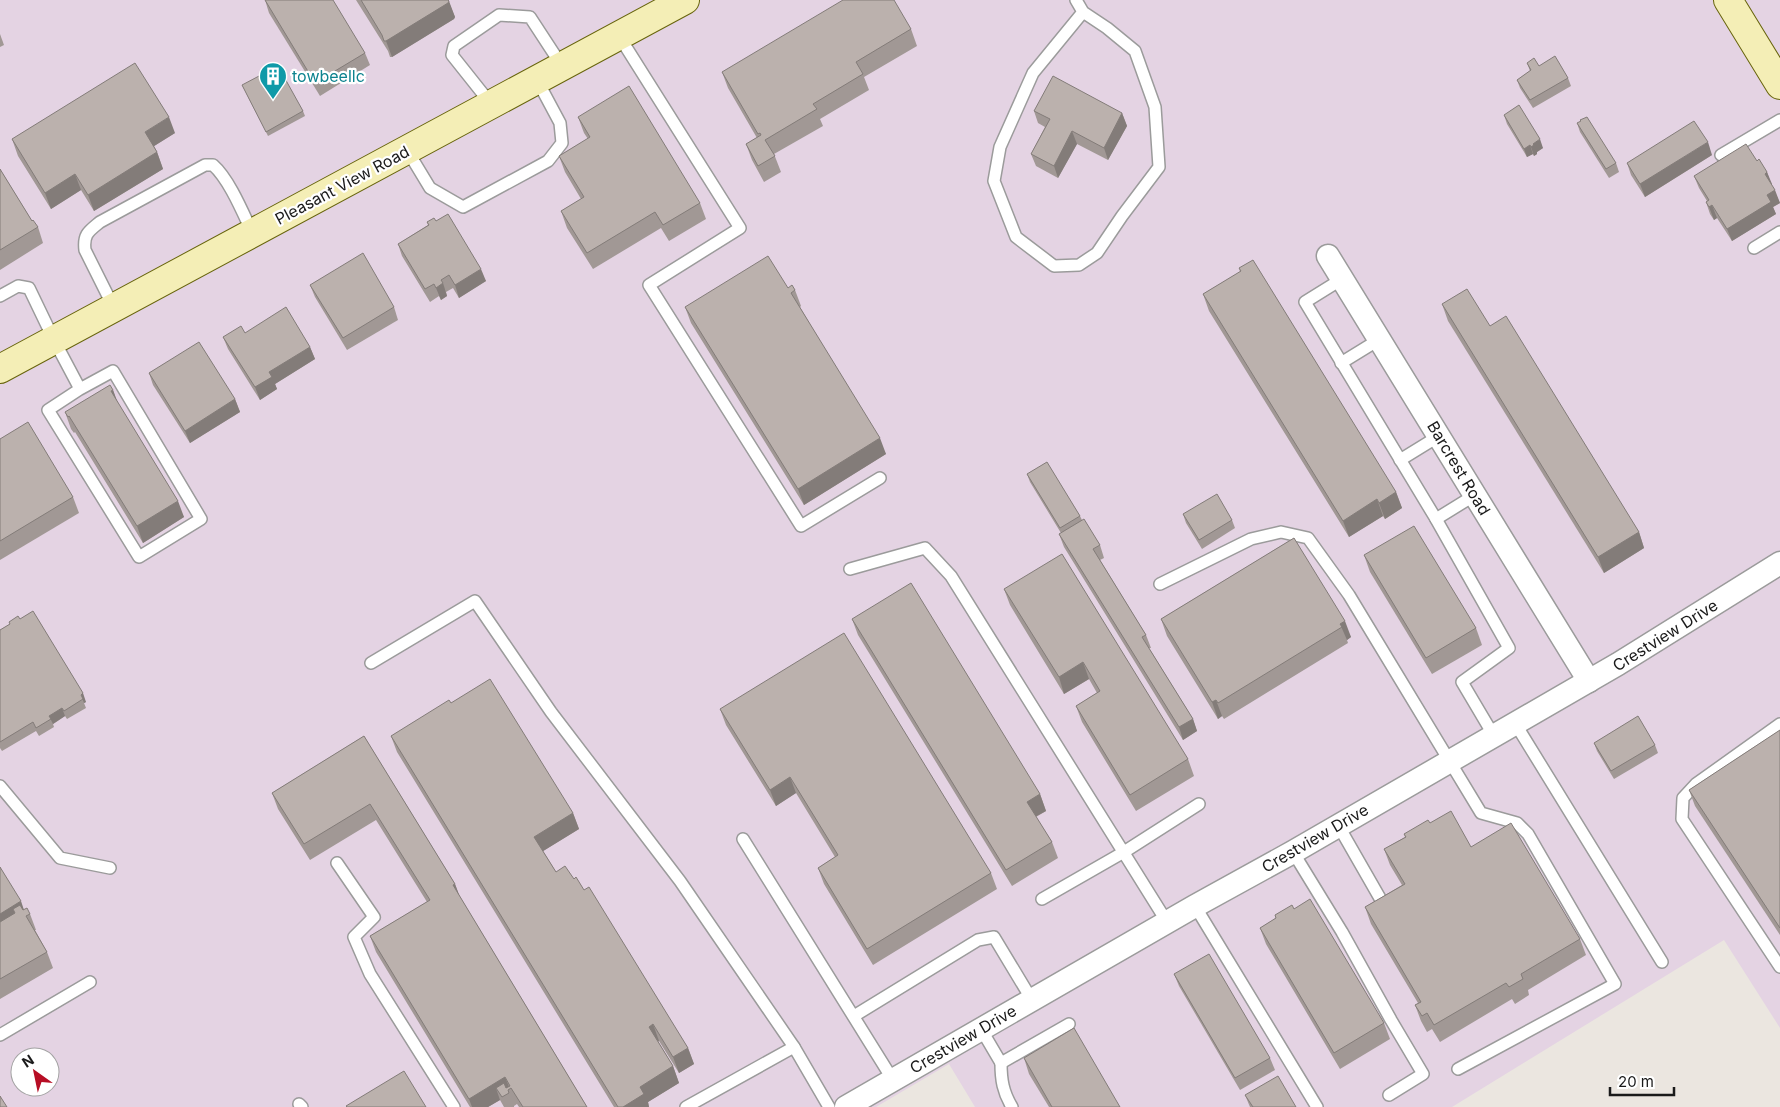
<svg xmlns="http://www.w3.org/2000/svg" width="1780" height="1107" font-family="Inter,sans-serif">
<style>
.industrial{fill:#e4d3e3;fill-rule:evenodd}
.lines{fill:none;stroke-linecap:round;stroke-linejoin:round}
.lane-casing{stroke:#9b9b9b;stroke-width:14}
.street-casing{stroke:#9b9b9b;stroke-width:25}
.secondary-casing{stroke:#67640c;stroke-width:30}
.lane{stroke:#fff;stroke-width:11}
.street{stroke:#fff;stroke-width:22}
.secondary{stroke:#f4eeb6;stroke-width:28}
.wall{fill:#a19895}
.shaded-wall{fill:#837c79}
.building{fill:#bbb1ad;stroke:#837c79}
.labels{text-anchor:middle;stroke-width:4.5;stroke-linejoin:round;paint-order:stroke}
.culture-label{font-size:16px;fill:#0d838f;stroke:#fff;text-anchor:start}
.street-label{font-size:16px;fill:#1a1a1a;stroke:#fff}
</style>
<rect width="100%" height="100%" fill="#ebe6e0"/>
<path class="industrial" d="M0 0H1780V1028L1724 940 1452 1107H975L949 1064 876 1107H0ZM20 1057H50V1087H20Z"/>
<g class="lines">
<g class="lane-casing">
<g id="lane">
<polyline points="1076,0 1083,12 1107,28 1135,51 1155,107 1159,167 1122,216 1097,253 1079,265 1054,266 1016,237 994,181 1000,147 1033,73 1083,12"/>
<polyline points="619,36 740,228 649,285 801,526 880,478"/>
<polyline points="491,104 452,55 454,46 499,15 530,17 562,66"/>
<polyline points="407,150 430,188 463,207 548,161 562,143 560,123 537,80"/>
<polyline points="1721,155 1780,120"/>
<polyline points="1754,248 1780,232"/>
<polyline points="1342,279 1305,302 1436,519 1475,495"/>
<polyline points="0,296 18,286 29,288 54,340 80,389 48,410 139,557 201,519 113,371 80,389"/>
<path d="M114 308 85 250C83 234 89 231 100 222L205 165H213C229 179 243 213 252 232"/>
<polyline points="1341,363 1380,339"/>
<polyline points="1400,460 1439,436"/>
<polyline points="1436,519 1509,648 1462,682 1494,736"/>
<polyline points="850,569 925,548 951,576 1167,922"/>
<polyline points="1160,584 1251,539 1281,532 1308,538 1349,595 1481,813 1517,823 1528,834 1615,984 1458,1069"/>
<polyline points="371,663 475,601 551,712 680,881 794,1047"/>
<polyline points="1515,723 1662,962"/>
<polyline points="1780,724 1696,784 1683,798 1682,819 1780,967"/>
<polyline points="0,786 60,858 110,868"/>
<polyline points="1338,825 1381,900"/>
<polyline points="743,839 893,1080"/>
<polyline points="1293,852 1342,932 1391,1020 1423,1074 1389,1095"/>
<polyline points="337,863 374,917 354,937 370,974 454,1107"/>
<polyline points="1042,899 1124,852 1199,804"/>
<polyline points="1195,906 1317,1107"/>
<polyline points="854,1016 978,940 994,937 1032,1000"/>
<polyline points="981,1029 1001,1063 1069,1024"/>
<polyline points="0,1035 90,982"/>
<path d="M1001 1063C1001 1080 1003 1092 1012 1107"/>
<polyline points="299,1104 302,1107"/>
<polyline points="686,1107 794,1047 829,1107"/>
</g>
</g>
<g class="street-casing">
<g id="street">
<polyline points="1328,256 1589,681"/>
<polyline points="846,1107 1195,906 1293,852 1618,664 1780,563"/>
</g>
</g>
<g class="secondary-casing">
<g id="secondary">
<polyline points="1728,0 1780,85"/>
<polyline points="0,369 685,0"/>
</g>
</g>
<use href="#lane" class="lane"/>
<use href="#street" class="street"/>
<use href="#secondary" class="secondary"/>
</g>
<g class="wall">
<polygon points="265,0 365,53 370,65 320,96 269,13"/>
<polygon points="356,0 448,0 455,17 454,19 392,57 390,57 388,51"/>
<polygon points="911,29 917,46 864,77 869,90 820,119 823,126 774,154 781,172 764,182 752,160 746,144 757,138 728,88 722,72"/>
<polygon points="0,34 4,45 0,47"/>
<polygon points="1527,63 1539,66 1568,78 1571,86 1533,108 1520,88 1517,80 1530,71"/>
<polygon points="242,85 303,111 305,116 268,136"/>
<polygon points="1034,111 1122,113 1127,126 1108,160 1077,144 1058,178 1036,166 1031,154 1045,127 1038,123"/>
<polygon points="1504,115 1543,148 1537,152 1537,154 1534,156 1533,154 1527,157 1507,124"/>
<polygon points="578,117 700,203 706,219 669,241 661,228 593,269 567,228 561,211 581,199 565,172 559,156 588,139 584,133"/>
<polygon points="1577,123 1616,163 1619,172 1609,178 1580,132"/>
<polygon points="175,133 154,146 157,152 163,169 94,211 81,190 51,209 18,156 12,139"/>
<polygon points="1712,155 1645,197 1631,175 1627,163"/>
<polygon points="1757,161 1767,172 1771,185 1780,203 1773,207 1776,214 1732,241 1717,218 1714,220 1710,214 1706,202 1707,201 1699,188 1694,176"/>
<polygon points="0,169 32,221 38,227 43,243 0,270"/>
<polygon points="436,221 486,281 459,298 453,288 446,292 447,296 441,300 439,296 430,302 402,256 398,244 428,225 427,222"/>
<polygon points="1239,268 1396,492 1402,508 1385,519 1383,516 1349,537 1209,311 1203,294 1240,272"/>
<polygon points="310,285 394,307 398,320 347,350 315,297"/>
<polygon points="788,288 795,290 801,306 800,307 886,454 804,505 691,323 685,307"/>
<polygon points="1442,304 1490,326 1639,532 1644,548 1604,573 1448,321"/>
<polygon points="245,333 310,347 315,359 275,384 277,389 260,400 228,349 223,337"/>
<polygon points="149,373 235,399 240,412 190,443 153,385"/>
<polygon points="113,390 117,402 184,517 143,543 75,432 74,433 71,429 65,412"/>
<polygon points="0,439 73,497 79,513 0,560"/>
<polygon points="1027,474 1080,516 1082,520 1100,545 1104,558 1100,560 1146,635 1151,648 1149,648 1193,719 1197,731 1183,740 1064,547 1059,534 1061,533 1030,482"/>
<polygon points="1183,514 1232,520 1235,528 1202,549 1186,523"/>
<polygon points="1294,538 1351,637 1347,640 1348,643 1224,719 1222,716 1218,719 1167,636 1161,619"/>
<polygon points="1364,555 1476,628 1482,645 1432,674 1370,572"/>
<polygon points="1004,589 1188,759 1194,776 1136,811 1082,722 1076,706 1097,693 1089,679 1064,694 1010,605"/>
<polygon points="852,619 1040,794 1046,811 1036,817 1052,842 1058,858 1012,886 858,635"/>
<polygon points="9,622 86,702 84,703 86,708 67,719 65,716 53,724 54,727 39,736 36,731 2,751 0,748 0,630 10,624"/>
<polygon points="451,703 573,813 579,829 543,851 556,872 574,879 688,1048 694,1064 679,1073 659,1041 658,1041 673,1066 679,1083 648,1102 649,1107 614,1107 397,752 391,736"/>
<polygon points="720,709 991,873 997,889 873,965 824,884 818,868 835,857 796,793 776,806 726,725"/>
<polygon points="1780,730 1780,935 1695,806 1689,790"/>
<polygon points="364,736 455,884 459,895 587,1107 519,1107 517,1104 514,1106 514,1107 504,1107 500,1100 488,1107 470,1107 376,952 370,936 427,902 376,820 310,860 278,809 272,793"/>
<polygon points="1594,743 1655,745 1658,753 1614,779 1597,751"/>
<polygon points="1430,823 1471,847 1580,939 1586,955 1528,990 1529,995 1515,1004 1512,999 1440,1042 1432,1029 1427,1032 1421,1021 1415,1005 1418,1003 1371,924 1365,907 1402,885 1390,865 1384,849 1405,837 1404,834"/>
<polygon points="0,867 24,910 30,914 36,930 35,930 47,952 53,968 0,999"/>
<polygon points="1275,915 1384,1023 1390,1039 1340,1069 1266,944 1260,928 1276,918"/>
<polygon points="1174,974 1270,1058 1275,1070 1240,1090 1179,986"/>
<polygon points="1024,1058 1120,1107 1049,1107 1029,1074"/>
<polygon points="1245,1095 1296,1107 1250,1107"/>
</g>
<g class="shaded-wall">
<polygon points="449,1 455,17 454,19 392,57 386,41"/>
<polygon points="1122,113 1127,126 1108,160 1104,148"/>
<polygon points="169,117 175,133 151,148 145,132"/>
<polygon points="1072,131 1077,144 1058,178 1054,166"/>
<polygon points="1540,139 1543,148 1537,152 1537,154 1534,156 1531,147 1533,144"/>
<polygon points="1708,142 1712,155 1645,197 1640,184"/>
<polygon points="1530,145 1533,154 1527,157 1524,149"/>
<polygon points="157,152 163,169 94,211 88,195"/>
<polygon points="1767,172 1772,184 1769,186 1765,174"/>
<polygon points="75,174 81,190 51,209 45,193"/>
<polygon points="1775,190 1780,203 1773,207 1776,214 1732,241 1727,229 1767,195"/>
<polygon points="1712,205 1717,218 1714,220 1709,207"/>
<polygon points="481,269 486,281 459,298 455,285"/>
<polygon points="443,283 447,296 441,300 436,288"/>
<polygon points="310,347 315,359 275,384 277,389 260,400 255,387 269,372"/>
<polygon points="113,390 119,406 111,391"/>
<polygon points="235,399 240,412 190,443 185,431"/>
<polygon points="880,438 886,454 804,505 798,489"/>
<polygon points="1396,492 1402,508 1385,519 1379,503"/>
<polygon points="1377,499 1383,516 1349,537 1343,521"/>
<polygon points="178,501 184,517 143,543 137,526"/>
<polygon points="1639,532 1644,548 1604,573 1598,557"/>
<polygon points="1345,621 1351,637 1347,640 1340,624"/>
<polygon points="1083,662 1089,679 1064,694 1059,677"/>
<polygon points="83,693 86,702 84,703 81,695"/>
<polygon points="1216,700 1222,716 1218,719 1212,702"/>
<polygon points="62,708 65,716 53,724 49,716"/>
<polygon points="1193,719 1197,731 1183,740 1179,727"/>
<polygon points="790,777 796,793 776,806 770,790"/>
<polygon points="1040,794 1046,811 1033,818 1027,802"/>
<polygon points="573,813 579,829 540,853 534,837"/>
<polygon points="455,884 461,900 453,885"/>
<polygon points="21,901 25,913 13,909 17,919 0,929 0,914"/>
<polygon points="653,1024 659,1041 655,1043 649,1027"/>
<polygon points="688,1048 694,1064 679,1073 673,1057"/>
<polygon points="673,1066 679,1083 648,1102 649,1107 623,1107 640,1087"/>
<polygon points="505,1077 510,1089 508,1090 496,1088 500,1100 488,1107 472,1107 469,1099"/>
</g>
<g class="building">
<polygon points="265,0 333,0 365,53 315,83"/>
<polygon points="361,0 448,0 449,1 448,3 386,41 384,41 382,35"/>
<polygon points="843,0 894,0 911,29 856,62 863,74 813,104 817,109 765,140 775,156 758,166 746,144 761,135 760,133 758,134 722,72"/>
<polygon points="1555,56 1568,78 1530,100 1517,80 1531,70 1527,63 1534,58 1539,66"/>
<polygon points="135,63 169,117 145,132 157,152 88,195 75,174 45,193 12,139"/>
<polygon points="278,66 303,111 266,132 242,85"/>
<polygon points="1053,76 1122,113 1104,148 1072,131 1054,166 1031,154 1050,119 1034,111"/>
<polygon points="629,86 700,203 663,225 655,212 587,253 561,211 584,197 559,156 590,137 578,117"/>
<polygon points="1519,105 1540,139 1533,144 1534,145 1531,147 1530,145 1524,149 1504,115"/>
<polygon points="1587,117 1616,163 1606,169 1577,123 1581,121 1580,120"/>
<polygon points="1694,121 1708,142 1640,184 1627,163"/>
<polygon points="1746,144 1757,161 1759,159 1767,172 1765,174 1775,190 1767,195 1771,202 1727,229 1712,205 1709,207 1706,202 1709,200 1694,176"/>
<polygon points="0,169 32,221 33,220 38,227 0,250"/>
<polygon points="448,214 481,269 455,285 449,275 441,280 443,283 436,288 434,284 425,289 398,244 429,225 427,222 434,218 436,221"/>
<polygon points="363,253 394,307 343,338 310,285"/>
<polygon points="768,256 788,288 792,285 795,290 791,293 880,438 798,489 685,307"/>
<polygon points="1253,260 1396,492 1379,503 1377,499 1343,521 1203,294 1241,271 1239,268"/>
<polygon points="1467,289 1490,326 1506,316 1639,532 1598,557 1442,304"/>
<polygon points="286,307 310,347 269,372 272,377 255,387 223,337 241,326 245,333"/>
<polygon points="199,342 235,399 185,431 149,373"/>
<polygon points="110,385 113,390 111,391 178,501 137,526 69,416 68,417 65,412"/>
<polygon points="28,422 73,497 0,541 0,439"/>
<polygon points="1047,462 1080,516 1060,528 1027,474"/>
<polygon points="1217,494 1232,520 1199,540 1183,514"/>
<polygon points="1084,519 1100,545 1093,549 1146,635 1142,637 1193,719 1179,727 1059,534"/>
<polygon points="1414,526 1476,628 1426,658 1364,555"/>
<polygon points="1294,538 1345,621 1340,624 1342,627 1218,703 1216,700 1212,702 1161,619"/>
<polygon points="1062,554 1188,759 1130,795 1076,706 1100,691 1083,662 1059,677 1004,589"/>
<polygon points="911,583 1040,794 1027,802 1052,842 1006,870 852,619"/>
<polygon points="33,611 83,693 81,695 83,699 64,711 62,708 49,716 51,719 36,728 33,722 0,742 0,630 10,624 9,622 18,616 20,619"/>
<polygon points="844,633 991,873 867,949 818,868 838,855 790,777 770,790 720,709"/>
<polygon points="490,679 573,813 534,837 556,872 565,866 574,879 576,877 584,890 589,887 688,1048 673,1057 653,1024 649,1027 673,1066 640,1087 644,1094 623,1107 618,1107 391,736 449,700 451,703"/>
<polygon points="1638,716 1655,745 1611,771 1594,743"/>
<polygon points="1780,730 1780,928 1689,790"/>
<polygon points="364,736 455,884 453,885 587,1107 523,1107 511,1088 508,1090 509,1093 502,1097 496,1088 504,1083 506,1088 510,1086 505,1077 469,1099 370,936 430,900 370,804 304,844 272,793"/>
<polygon points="1451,811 1471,847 1511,823 1580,939 1521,974 1523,979 1509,987 1506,983 1434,1025 1427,1013 1422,1016 1415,1005 1421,1002 1365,907 1405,884 1384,849 1406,837 1404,834 1428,820 1430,823"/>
<polygon points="0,867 21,901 0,914"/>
<polygon points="1310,899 1384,1023 1334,1053 1260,928 1276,918 1275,915 1292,905 1294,909"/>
<polygon points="20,905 23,910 27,908 30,914 26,916 47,952 0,979 0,922 15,913 13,909"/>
<polygon points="1209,954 1270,1058 1235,1078 1174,974"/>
<polygon points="1074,1028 1120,1107 1052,1107 1024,1058"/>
<polygon points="404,1071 426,1107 347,1107 346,1106"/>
<polygon points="1278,1076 1296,1107 1253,1107 1245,1095"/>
<polygon points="0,1096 7,1107 0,1107"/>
</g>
<defs>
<g id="building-pin" transform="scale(1.4375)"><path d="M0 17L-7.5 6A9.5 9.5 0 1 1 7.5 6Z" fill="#0f9aa8" stroke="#fff"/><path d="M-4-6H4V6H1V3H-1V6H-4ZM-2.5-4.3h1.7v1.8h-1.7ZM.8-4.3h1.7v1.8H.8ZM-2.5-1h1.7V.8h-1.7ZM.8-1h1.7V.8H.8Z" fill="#fff"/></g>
</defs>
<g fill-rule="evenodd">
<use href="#building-pin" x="273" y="76"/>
</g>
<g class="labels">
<g class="culture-label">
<text x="292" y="82">towbeellc</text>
</g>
<g class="street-label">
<text transform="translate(342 185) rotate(-28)" y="6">Pleasant View Road</text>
<text transform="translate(1459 468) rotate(59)" y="6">Barcrest Road</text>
<text transform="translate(1665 635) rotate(-32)" y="6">Crestview Drive</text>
<text transform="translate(1315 838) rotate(-30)" y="6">Crestview Drive</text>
<text transform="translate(963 1039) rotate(-30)" y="6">Crestview Drive</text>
</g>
</g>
<g transform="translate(35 1072) rotate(327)"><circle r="24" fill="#ffffff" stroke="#a3a3a3"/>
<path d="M0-4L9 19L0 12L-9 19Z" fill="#b70e25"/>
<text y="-8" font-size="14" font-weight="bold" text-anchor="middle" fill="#1a1a1a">N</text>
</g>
<path d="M1610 1087v8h64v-8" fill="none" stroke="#1a1a1a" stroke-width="2.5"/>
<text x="1618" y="1087" font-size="15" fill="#1a1a1a" stroke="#ffffff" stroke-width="4" paint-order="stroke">20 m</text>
</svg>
